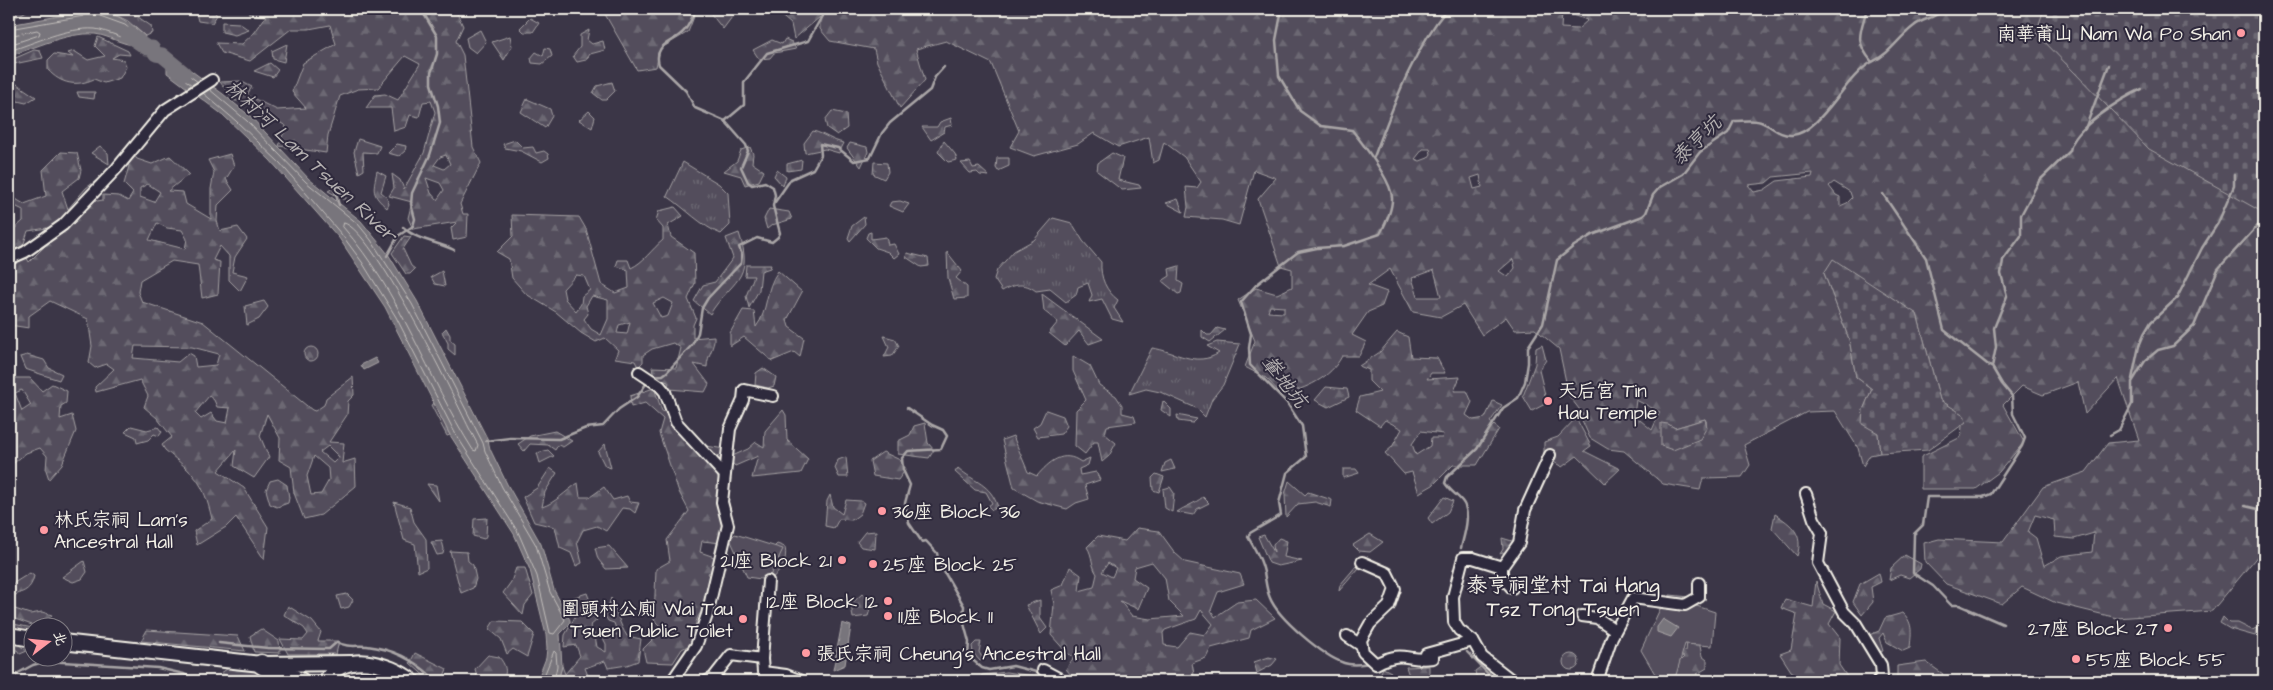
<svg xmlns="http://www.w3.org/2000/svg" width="2273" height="690" font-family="'Architects Daughter','LXGW WenKai TC',sans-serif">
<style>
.grass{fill:url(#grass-tufts);stroke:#a4a0a2}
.forest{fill:url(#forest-firs);stroke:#a4a0a2;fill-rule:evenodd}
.cemetery{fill:url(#cemetery-stones);stroke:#a4a0a2}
.park{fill:#534e5c;stroke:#a4a0a2}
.water{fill:#78747b;stroke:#aaa6a7}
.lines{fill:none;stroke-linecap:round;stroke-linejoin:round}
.shore{stroke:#c2bfbc;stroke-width:1}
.stream{stroke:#aaa6a7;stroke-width:2.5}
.river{stroke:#78747b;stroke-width:15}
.street-casing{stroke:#f4f1e8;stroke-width:14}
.secondary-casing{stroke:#f4f1e8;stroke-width:18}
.highway-casing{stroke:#f4f1e8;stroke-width:21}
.street{stroke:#2f2a3d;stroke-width:10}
.secondary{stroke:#2f2a3d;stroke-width:14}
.highway{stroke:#2f2a3d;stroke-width:18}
.poi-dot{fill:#ff9aa2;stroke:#2f2a3d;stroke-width:2}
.labels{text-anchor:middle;stroke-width:4;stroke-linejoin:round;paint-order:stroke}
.poi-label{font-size:19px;fill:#f4f1e8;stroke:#2f2a3d;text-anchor:start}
.water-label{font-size:20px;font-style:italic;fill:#b6b2b2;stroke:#2f2a3d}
.quarter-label{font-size:21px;fill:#f4f1e8;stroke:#2f2a3d}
</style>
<defs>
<pattern id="grass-tufts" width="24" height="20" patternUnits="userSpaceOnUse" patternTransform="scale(1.25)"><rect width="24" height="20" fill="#534e5c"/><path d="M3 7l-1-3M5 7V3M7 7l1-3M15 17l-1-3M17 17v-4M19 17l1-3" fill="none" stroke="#6c6873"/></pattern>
<pattern id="forest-firs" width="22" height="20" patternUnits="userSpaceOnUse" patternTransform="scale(1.25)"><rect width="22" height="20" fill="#534e5c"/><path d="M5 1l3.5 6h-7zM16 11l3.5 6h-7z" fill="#6c6873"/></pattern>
<pattern id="cemetery-stones" width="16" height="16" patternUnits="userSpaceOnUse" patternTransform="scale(1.25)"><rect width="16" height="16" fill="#534e5c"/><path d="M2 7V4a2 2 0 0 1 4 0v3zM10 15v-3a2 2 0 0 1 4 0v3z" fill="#6c6873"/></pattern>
</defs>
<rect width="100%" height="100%" fill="#3b3647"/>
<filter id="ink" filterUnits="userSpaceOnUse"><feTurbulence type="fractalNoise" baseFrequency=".02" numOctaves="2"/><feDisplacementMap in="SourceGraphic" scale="10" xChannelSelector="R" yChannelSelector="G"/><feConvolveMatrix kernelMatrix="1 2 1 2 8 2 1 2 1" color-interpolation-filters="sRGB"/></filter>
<g filter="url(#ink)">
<g class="grass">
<polygon points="102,9 128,10 151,26 152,33 145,36 128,21 110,12 112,9"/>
<path d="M683 162 719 184 728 193 730 225 721 234C701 226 685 208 667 196Z"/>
<path d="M1053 218 1072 223 1083 241 1101 262C1100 278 1106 291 1118 300L1114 308 1123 322 1112 319 1102 299 1089 302 1092 295 1088 283 1078 287 1076 295 1066 302 1050 289 1036 291C1024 282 1015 284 1002 291L994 279 997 270 1014 251 1034 240Z"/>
<path d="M1217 342 1240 344 1223 385 1212 399 1205 417 1196 408 1160 392 1146 389 1129 394 1152 348C1175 351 1196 368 1219 353L1207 346Z"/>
</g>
<g class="forest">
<polygon points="9,9 30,9 9,21"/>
<polygon points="195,9 212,9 217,15 212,23 198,21"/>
<path d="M249 9H455L463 26 456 41 463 55 473 147 481 163 460 204 463 214H468L467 237 453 240 451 228 457 222 413 229 408 218 412 202 389 196 394 188 392 174 400 180 404 189 424 153 435 112 431 101 423 102 419 117 410 115 406 127 394 131 391 108H366L375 95 385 94 398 100 420 64 405 56 378 88 358 89 340 96 328 135 326 153 279 146 286 126 257 109 249 96 277 110 306 108 292 92 303 63 336 44 330 25 309 29H291L250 61 222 53 216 43 242 44 255 32 266 16 249 14ZM446 155 450 164 444 169 434 165 440 157ZM426 178 440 183 444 190 437 200 431 193Z"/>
<polygon points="602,9 697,9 688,32 660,49 656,67 637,70"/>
<polygon points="707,9 738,9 723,29"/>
<path d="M777 9H2094L2264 201V548L2212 611 2117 618 2056 603 2022 587 2002 604 1946 584 1925 562 1924 543 1939 539 2003 542 2043 487 2086 472 2108 443 2139 440 2118 378 2085 414 2078 382 2043 395 2022 386 2003 405 2024 442 1999 472 1976 489H1921V457L1961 437 1963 415 1940 400 1917 314 1824 273 1849 339 1856 377 1872 389 1863 410 1878 433 1880 453 1870 455 1863 466 1858 448 1835 411 1807 412 1744 445 1750 465 1742 477 1703 478 1700 490 1663 484 1624 451 1608 449 1590 438 1581 418 1583 414 1569 396 1559 349 1535 329 1515 330 1506 317 1482 335 1463 305 1441 317 1413 312 1390 269 1368 285 1387 292 1382 306 1368 312 1352 335 1366 342 1359 356H1342C1330 379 1306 388 1282 395L1266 378 1245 367 1255 341 1238 300 1256 288 1277 294 1292 287V269L1281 266 1258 199 1276 178 1254 170 1239 225 1222 220 1186 217 1188 207 1186 187 1197 188 1201 182 1184 157 1164 142 1159 160 1153 163 1149 137 1118 147 1094 133 1078 144 1034 156 1010 147 1019 131 991 63 946 41 916 49 925 80 900 108 877 62 874 49 830 41 820 29V17L794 39 791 24 778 13ZM1562 12 1588 20 1578 29 1561 28ZM1423 149H1430L1431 154 1428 158 1420 161 1415 159ZM1813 173 1812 177 1777 181 1764 190 1754 192 1748 185 1766 183 1773 177ZM1480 175 1482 187 1474 189 1471 178ZM1834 182 1850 192 1852 198 1847 203 1840 206V197L1836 195 1829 186ZM1513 259 1515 268 1508 277 1499 271ZM1434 270 1441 297H1418L1412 278ZM1270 306 1284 307V313L1268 312ZM1636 400 1660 412 1652 430 1634 415ZM1705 419 1707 423 1661 446 1668 424 1675 428ZM2035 515 2054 520 2055 537 2074 539 2094 533 2092 552 2061 556 2044 566 2036 538 2028 532Z"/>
<polygon points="530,18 539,23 533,32 524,32 520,28"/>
<polygon points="222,22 239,23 249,30 235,35 222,32"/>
<polygon points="480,30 486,42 476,53 468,47 466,38"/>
<polygon points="589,30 587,40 592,44 603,41 605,50 590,54 586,60 577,62 573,56 580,47 580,35"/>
<polygon points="510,36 512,46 504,60 492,42"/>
<path d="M98 37 128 51 130 55 119 54 112 58 124 60 126 67 120 78 104 83 94 79C76 87 61 84 48 70V60L54 54 73 57 68 53 74 51 88 60 105 56 95 46Z"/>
<polygon points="785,39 792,42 796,49 774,53 770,58 759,59 753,50 772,40 782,44"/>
<polygon points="287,44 284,62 273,59 272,51"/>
<polygon points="545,48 550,49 552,56 542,64 532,63 531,58 536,52 543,56"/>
<polygon points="34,50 40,51 43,58 14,64 11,60"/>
<polygon points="270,63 278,70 273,77 254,71"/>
<polygon points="11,80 36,97 26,103 9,99 9,81"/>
<polygon points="240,81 252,87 248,93 248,101 235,101 220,82"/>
<polygon points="612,82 615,91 606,100 602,100 593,93 597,86"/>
<polygon points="77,92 95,92 94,99 79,97"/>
<polygon points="527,99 550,109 552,116 545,128 521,112"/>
<polygon points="589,111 595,117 592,128 579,120"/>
<polygon points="832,111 846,114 847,128 837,135 827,128 825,120"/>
<polygon points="951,118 952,125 945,127 944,132 931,140 922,127 937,127 940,122"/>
<path d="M813 131C825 134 832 141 844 143L839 153 825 149 805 153 804 143Z"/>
<polygon points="358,139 380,146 377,153 363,152 364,170 359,173 354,152"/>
<polygon points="515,140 523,148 533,147 536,153 544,151 548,154 549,158 542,162 521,151 505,148 503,144"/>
<polygon points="944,141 955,154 957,160 948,162 938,152"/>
<polygon points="850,143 867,147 868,152 861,167 847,148"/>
<polygon points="397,144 406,146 405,151 399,156 388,153"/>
<polygon points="100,146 108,153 109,164 91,153"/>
<polygon points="750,147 753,154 752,163 764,171 759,181 745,185 741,176 724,171 737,161 741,150"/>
<path d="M129 149 137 159 152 164 170 156 189 174 168 191 183 192 186 204 211 219V189L214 172 208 160 230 154 234 166 226 179 233 190 218 205 217 221 220 231 238 227 247 239 235 257 232 272 248 276 240 291 229 280V256L220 246 213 260 220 262 218 294 202 298 198 265 172 261 140 280 138 292 142 302 203 322 312 410 315 411 324 405 326 398 353 377 354 395 348 401 347 415 329 442 344 443 342 463 355 459 356 486 321 515 304 519 294 493 291 467 279 460 280 438 267 414 260 436 269 457 254 478 234 466 236 450 218 471 244 488 268 527 264 559 236 517 226 527 197 545 194 531 212 519C203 480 195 475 165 450L162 445 172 437 157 418 144 407 148 396 140 380 96 392 95 387 114 369 107 364 95 368 89 363 92 346 88 319 50 301 29 316V328L9 325V226L13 230 23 221V210L9 203V195L24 204 46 196 43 170 61 152 77 153 81 170 79 178 62 191 68 209 86 188 101 177 89 192 97 201 103 200V195L119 196 128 201 133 193 124 184 129 166 124 156ZM148 184 160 192 154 202 140 197V188ZM157 223 167 228 182 230 187 239 185 249 149 240ZM54 227 55 236 29 262 22 249 28 231ZM135 346 192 347 219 354 216 365 196 367 194 356 189 353 178 362 133 358ZM209 396 214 400 217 407 230 408 227 423 217 421 211 413 201 419 195 413ZM328 446 339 457 333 463 320 452ZM314 456 328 468 329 480 321 494 311 495 307 476Z"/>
<polygon points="1112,153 1123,158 1118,180 1139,185 1141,188 1122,190 1097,171 1098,163"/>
<polygon points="997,158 1009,158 1009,166 998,171 996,168"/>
<polygon points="802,160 801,169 787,171 787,164"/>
<polygon points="874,162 887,163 888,172 884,179 873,174"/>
<polygon points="970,162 973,168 979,167 989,176 980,175 977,172 970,173 961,163"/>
<polygon points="777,170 786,177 783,186 774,176"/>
<path d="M377 171 386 176 381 192 386 196 389 204 387 208C371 194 373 191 377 171Z"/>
<polygon points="340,184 345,186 346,201 328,191"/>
<polygon points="1178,199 1183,212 1166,203"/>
<polygon points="900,201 909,204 903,212 889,206 891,202"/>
<path d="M675 207 683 216 668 225 671 237 694 253 695 283 688 299 696 318 693 325V338L714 336C715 348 707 355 707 367L694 364 709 384 705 392 669 389 668 382 654 377 652 367 676 368 681 348 673 343 652 349 643 355V362L638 367 635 361 615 358 618 350 605 338 596 342 581 333 556 312 526 294 512 278 509 259 497 252 513 236 512 215 579 217 586 229 601 284 615 293 629 288 628 270 616 266 618 260H628L631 268C644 262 652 249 663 240V228L656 220 659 211ZM576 275 584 276 590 290 582 296 581 304 576 311 565 299 563 289ZM592 296 608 300V319L601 335 591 329 584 319 588 314 586 306ZM664 298 673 303 668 316 661 318 653 303ZM630 322 627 334 617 333 619 325Z"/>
<polygon points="769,209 789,212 792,219 772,225 767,229 764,219"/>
<polygon points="864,217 865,224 850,241 848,238 852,226"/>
<polygon points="871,232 871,239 886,237 888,245 894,244 899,254 894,258 888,252 876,248 866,238 868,233"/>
<path d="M739 233C755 281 731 280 710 314L694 301 703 285 715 282 733 258 726 238Z"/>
<polygon points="404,236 411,237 403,249 411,266 415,269 410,274 406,274 392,253"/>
<polygon points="947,252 962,271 956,278 967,287 967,298 954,299 948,278"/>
<polygon points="907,253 928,258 929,266 921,267 906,257"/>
<polygon points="746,265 771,265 770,268 761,271 759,290 749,308 746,296 754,276 745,276"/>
<polygon points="1179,266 1178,281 1183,284 1181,293 1178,294 1162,281 1170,276 1169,269"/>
<polygon points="442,271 445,286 435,284 431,277"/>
<path d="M778 271 802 292 787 320 789 327 804 338 800 357 794 352 772 361 744 337 730 346V333L743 310 754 311 756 327C769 310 764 291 778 271Z"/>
<polygon points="1042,294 1103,339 1089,344 1079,331 1065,346 1049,333 1058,322 1044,311"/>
<polygon points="264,301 268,307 259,319 247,325 245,306"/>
<polygon points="446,328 450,335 450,340 455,344 455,355 448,349 448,343 442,332"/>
<polygon points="1217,328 1225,330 1210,342 1202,337 1202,330 1207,335 1211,335"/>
<path d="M1397 332 1408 337 1411 357 1437 358 1445 373H1431L1427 379 1460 377 1454 391H1467L1472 402 1466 415 1473 420 1485 418 1493 401 1502 405 1490 422 1499 429 1477 465H1453L1433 485 1419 493 1412 472 1404 474 1385 453 1392 447 1402 429 1385 420 1380 426 1356 410 1360 397 1380 392 1369 381V370L1359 366 1380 352ZM1421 431 1443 434 1442 438H1431L1430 446 1416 455 1412 444Z"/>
<polygon points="884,336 895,339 899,346 892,356 884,357 889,347"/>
<polygon points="1542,345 1546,360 1539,370 1547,403 1532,411 1523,396 1535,364 1536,348"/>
<circle cx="311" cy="354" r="7"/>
<polygon points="27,355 44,360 49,368 62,374 59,380 25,369 20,357"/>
<polygon points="1073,356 1090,366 1099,385 1116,396 1122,405 1122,413 1134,416 1136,422 1107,426 1105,434 1116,443 1109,456 1102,462 1098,442 1094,442 1085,454 1075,446 1076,410 1086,400 1073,371"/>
<polygon points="763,368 776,377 774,386 768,388 755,385 756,373"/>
<path d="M9 378H30L42 391 52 384 67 391 66 403 61 406 60 419 72 415 76 431 62 464 49 479 46 470 47 456 40 448 26 453 9 467ZM22 390 31 405 22 411 15 393Z"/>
<polygon points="1326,387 1347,389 1349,397 1328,407 1315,400"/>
<path d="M654 388 662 411 676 416 708 447C710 465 711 471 725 482L731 517 725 520 722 543 702 541 700 552 720 559 721 566 708 573 718 589 716 600C695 614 696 618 693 643L682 649 673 663 646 662 643 649 663 629 654 620 656 569 670 561 667 540 689 511 679 492 659 433 663 419 645 403 631 407 630 396Z"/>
<polygon points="1163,401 1171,409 1171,417 1161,410"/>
<polygon points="434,403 450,435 447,436 431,405"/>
<polygon points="783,410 786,415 787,440 808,459 801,473 752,478 758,456 735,466 728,458 748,449 756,442 764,447 765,431"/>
<polygon points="1046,410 1063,416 1067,426 1061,434 1038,437 1033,428 1040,423"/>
<polygon points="1177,415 1197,419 1193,423 1178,421"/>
<polygon points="1576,418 1591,446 1584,451 1620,469 1605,483 1577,456 1562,467 1544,456 1544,442 1558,437"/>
<polygon points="925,423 928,443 934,450 929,458 898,454 898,441 910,435 914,426"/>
<polygon points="131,426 147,430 158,427 162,432 159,436 154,434 148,440 137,443 136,437 125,432"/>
<polygon points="555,431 572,441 563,447 558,445 555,450 548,445 530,444 524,451 518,444 530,436"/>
<path d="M1013 436 1028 472 1037 476C1049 462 1063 449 1081 462L1090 458 1088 465 1079 469 1080 475 1096 472 1100 480 1085 485 1089 499 1076 503 1067 509 1037 501 1014 488 1002 440Z"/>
<polygon points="605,444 611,468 605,466 598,452"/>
<polygon points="548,450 554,456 540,463 537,453"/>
<polygon points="883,452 900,460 906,469 898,480 873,476 870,461"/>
<polygon points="846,457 848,477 839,477 835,468 838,460"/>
<polygon points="1171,460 1175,469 1162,472 1165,463"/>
<path d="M550 468 557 473 545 492 542 507C555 503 566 491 578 483L580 497H590L604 487 613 500 627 496 630 502 639 503 635 513 630 509 622 508 606 531 597 526 583 530 577 542 582 563 576 566 571 553 560 548 555 527 534 522 523 497 537 488Z"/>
<path d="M958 468C975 483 990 483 998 507L992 510 988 506 992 503 986 492 975 490 955 472Z"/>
<polygon points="1343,469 1356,469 1359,473 1343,478"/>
<polygon points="1156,474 1164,477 1159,492 1153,490 1152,478"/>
<polygon points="1289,481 1305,495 1308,492 1332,500 1331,507 1315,502 1298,504 1286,517 1285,494"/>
<polygon points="427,484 436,485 439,501"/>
<polygon points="1170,487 1174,493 1172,512 1165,508 1163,489"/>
<polygon points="830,495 833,507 842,514 846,500 861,501 864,503 860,514 852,520 839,519 834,528 825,526 827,501"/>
<path d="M1203 497 1209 503 1197 509 1193 515 1177 512C1186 506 1194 504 1203 497Z"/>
<polygon points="1444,497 1453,501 1448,512 1432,524 1428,518"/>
<polygon points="394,502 410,507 414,522 426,539 427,568 418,572 415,544 404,540"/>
<path d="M1775 514C1792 525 1804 534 1797 556L1772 528Z"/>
<polygon points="487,518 486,536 484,539 473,536 474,519"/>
<path d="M1137 528 1159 531 1175 553 1185 562 1240 574 1244 584 1218 592 1211 610 1215 617 1237 602 1256 600 1275 618 1251 630 1249 638 1211 648 1206 658 1192 663 1194 674 1181 681H1076L1066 669 1074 657 1067 653 1051 635 1054 604 1051 590 1063 585 1070 567 1081 575 1079 591 1094 587 1097 574C1091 566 1093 556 1087 547L1098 536 1125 541ZM1152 562 1165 578 1169 601 1184 616 1150 619 1132 616 1120 601 1138 609 1147 588 1133 578 1135 567ZM1108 563 1116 568 1112 577 1102 572ZM1201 610 1213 624 1205 635 1190 632 1177 647 1164 645 1163 633 1165 630 1196 619Z"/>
<polygon points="876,531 875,549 861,547 857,542 865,532"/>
<polygon points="1370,534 1383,542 1370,552 1359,551 1353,545"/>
<polygon points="1524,534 1524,544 1500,554 1503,549 1502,538 1512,541 1515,537"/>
<polygon points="1264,535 1274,552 1273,545 1279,538 1287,541 1284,557 1302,561 1278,566 1269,563 1258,537"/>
<polygon points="442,541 444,549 443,554 437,555 431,542"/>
<path d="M777 544 785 547C788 562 780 574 767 581L766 555Z"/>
<polygon points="609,546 628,568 606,569 598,559 595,548"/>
<polygon points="450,551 467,552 468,561 473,565 476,579 473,588 461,593"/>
<polygon points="1905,555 1921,564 1920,569 1909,578 1900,575 1889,580 1891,568"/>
<polygon points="1357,565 1359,568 1339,591 1340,585"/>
<polygon points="516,568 525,568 533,595 525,605 523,615 503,593 511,582"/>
<path d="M30 573 34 576C30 594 21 590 9 599V586Z"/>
<polygon points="1879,573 1881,582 1871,587 1873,602 1862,615 1853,602 1860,584"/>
<polygon points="1816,581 1823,604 1836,611 1829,624 1840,638 1839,665 1850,681 1829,681 1821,676 1801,678 1791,671 1780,654 1791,650 1797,614 1781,608 1785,599 1813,607"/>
<path d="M587 593 597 620 590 626 595 636 597 647 606 652V644L600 632 618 635 614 623 608 621 605 616 611 598C617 611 619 624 627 636L641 639 638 661 627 665 608 668 605 661 585 668 590 681H558L562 666 565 674 580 656 576 645 564 647 565 635 575 617 568 599Z"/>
<polygon points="347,594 353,600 349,607 341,609 337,596"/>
<polygon points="862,594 872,603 868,616 853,618 851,604"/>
<polygon points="1670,595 1690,597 1702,656 1707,660 1707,668 1697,674 1702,678 1699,681 1679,678 1670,671 1684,657 1676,653 1680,650 1686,651 1687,642 1668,605"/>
<polygon points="1040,600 1040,618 1047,628 1041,634 1026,605"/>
<polygon points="288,606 312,621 321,632 318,641 339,641 336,654 288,654 280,639 303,640 308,634 304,628 284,615"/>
<polygon points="9,607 30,614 42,612 52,615 42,627 38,627 9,617"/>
<path d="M1903 613C1914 624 1911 634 1910 648L1903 651 1887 642 1883 633 1879 638 1883 651 1879 652 1869 635 1879 631 1885 618Z"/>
<polygon points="2223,617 2229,623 2238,623 2252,630 2258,628 2255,636 2230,629 2220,623"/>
<polygon points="494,621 522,622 534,634 527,657 513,649 507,654 501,639 489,629"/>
<polygon points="9,623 32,628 32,644 9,635"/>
<polygon points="261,629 279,641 280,653 254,652 250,636"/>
<polygon points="147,630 238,636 245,651 141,641"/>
<polygon points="9,641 15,642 27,651 20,654 17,650 10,650 9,659"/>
<polygon points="976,642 981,642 979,652 983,659 980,661 973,653 972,646"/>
<polygon points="415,653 447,669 442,681 430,681 410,663"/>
<circle cx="1571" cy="662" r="8"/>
<path d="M488 655 499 657C505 664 509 673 501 681L478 680 475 669Z"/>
<polygon points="1269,657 1277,659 1272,665 1257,673 1254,662"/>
<polygon points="1926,662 1943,674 1941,681 1897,681 1897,666"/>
<polygon points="233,665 257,670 277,681 239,681 221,673"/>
<polygon points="374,665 384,670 396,681 374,681 371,677"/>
<polygon points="1483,665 1490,673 1492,681 1477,681 1475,671"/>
<polygon points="1429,666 1429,681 1411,681 1406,667"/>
<polygon points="1383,668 1391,672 1387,681 1377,681"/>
<polygon points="1006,672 1033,676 1035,681 979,681 982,675"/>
</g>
<g class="cemetery">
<polygon points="2044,9 2264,9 2264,213 2149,149 2036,33"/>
<polygon points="1833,259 1917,314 1940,400 1964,415 1966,422 1928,450 1880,453 1878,433 1862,424 1863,410 1872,389 1856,377 1849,339 1824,273"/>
<polygon points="1705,419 1707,427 1700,439 1673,450 1661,446 1661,423 1668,424 1675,428"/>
<polygon points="278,479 287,485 289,498 288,503 277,507 270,504 266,490 270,481"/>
</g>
<g class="park">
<polygon points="706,446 725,449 720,457 714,456"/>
<polygon points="735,534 783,549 768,580 747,577 730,539"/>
<polygon points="84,561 87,572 82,579 73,582 62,577"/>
<polygon points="1666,596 1715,612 1712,646 1685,644 1676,675 1658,679 1641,650"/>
</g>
<g class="water">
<path d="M92 10C118 13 125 20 145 36L143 45C127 48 111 36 95 34 67 32 35 48 9 56V25Z"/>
<polygon points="174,58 223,94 251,117 309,179 361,221 388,254 417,301 488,440 490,449 507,484 541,544 554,590 570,620 570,624 560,634 562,666 558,681 537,681 546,658 547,648 546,635 530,570 514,534 450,435 385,307 339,238 270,160 223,115 167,73 167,62"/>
<polygon points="375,358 378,363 364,370 361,365"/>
<polygon points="1663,619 1678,628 1671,637 1657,632 1657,627"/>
<polygon points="842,623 851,626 845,665 833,670"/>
</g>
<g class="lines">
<g class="shore">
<polyline points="9,29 84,16 88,9"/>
<polyline points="9,36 37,30 40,32 39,35 9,45"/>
<path d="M9 51C35 43 67 27 95 29 106 30 132 43 139 40V37L125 25 100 16 97 9"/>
<polyline points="192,85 173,71 173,66 176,66 198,82"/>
<polyline points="203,93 236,121 280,163 342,235 362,262 396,317 455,433 518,532 537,576 550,633 554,634 565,620 550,592 536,545 502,487 485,451 483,443 412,304 371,240 358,224 306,182 247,121 209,89"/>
<path d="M344 223C373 229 453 395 469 428L478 445 476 451 473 450C427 377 401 293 343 227Z"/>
<polyline points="542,681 554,651 556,653 557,666 554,681"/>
</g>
<g class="stream">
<path d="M1282 9 1276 40 1279 76 1300 111 1321 126 1352 130C1363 144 1391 180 1392 197 1393 209 1386 223 1380 234L1344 246 1317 248 1298 252 1256 285 1241 302 1251 334 1249 348 1250 365 1287 403 1302 426 1306 457 1287 473 1279 503 1281 515 1250 533 1248 537C1253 546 1259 555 1262 565 1266 576 1265 587 1270 598 1278 618 1323 656 1344 663 1352 666 1362 664 1371 663"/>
<path d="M1872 62C1890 54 1898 38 1914 26 1923 18 1935 19 1944 9"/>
<polyline points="725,121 744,105 744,82 767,53 808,41 826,9"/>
<polyline points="2085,129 2109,65"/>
<path d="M1374 157C1393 107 1413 50 1447 9"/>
<polyline points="334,188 339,205"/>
<polyline points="1883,194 1926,258 1944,330 1991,367"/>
<polyline points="775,202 791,179 813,169 821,155 820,144 838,148 854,161 870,158 882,133 890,123 930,90 935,77 944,67"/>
<path d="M403 227C417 241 436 241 454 250"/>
<polyline points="387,256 398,236 413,226 415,219 411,204 412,193 430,155 440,123 438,106 431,84 431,73 437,54 437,36 421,9"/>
<path d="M650 376 663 375 667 372 692 345 698 333 702 308 708 298 741 263 742 255 739 247 757 238 772 242 778 237 780 233 773 206 775 195 773 187 765 182 752 185 748 182 741 167 748 151 746 145 725 121 695 108 686 91 659 65C653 44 672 43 682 33 689 27 692 17 696 9"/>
<polyline points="2132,379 2139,346 2144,334 2151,322 2177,298 2202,248 2218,223 2234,186 2234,175"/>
<polyline points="907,408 932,425 943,430 947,436 941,449 908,451 902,458 903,470 910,485 905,503 909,523 922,542 926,541 937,553 939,563 964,606 963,620 969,642 968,656 982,668 989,670 1013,666 1040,673"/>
<polyline points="2110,435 2119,430 2132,404 2132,382 2145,361 2158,350 2173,346 2194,326 2218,269 2264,219"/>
<polyline points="486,441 510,438 559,439 586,428 603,426 619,409 637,397 648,381"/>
<polyline points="2245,506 2262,510 2264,512"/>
<path d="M1461 548C1464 535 1472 513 1462 501 1456 494 1450 491 1445 483L1447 477 1477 449 1503 408 1518 398 1525 382 1528 363V347L1543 324 1557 260 1574 246 1592 235 1643 216 1646 213 1653 195 1660 187 1683 174 1700 152 1728 133 1734 121C1742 121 1753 119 1761 122 1772 126 1779 136 1792 135 1821 133 1845 76 1872 62 1854 41 1860 33 1867 9"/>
<path d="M2003 624 1959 605H1951L1933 586 1913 573 1914 534 1923 525 1927 497H1983L1991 494 2022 446 2025 438 2013 414 2012 396 2002 384 1992 367 1996 347 1994 328 2007 296 2001 274 2003 260 2021 236V215L2039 181 2070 151C2072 129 2122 98 2142 89"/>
<path d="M219 643 268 648 329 649 337 642C347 648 356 645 367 646 393 649 412 659 431 676"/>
<polyline points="1467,652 1495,681"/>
<polyline points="1386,654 1392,652 1411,652"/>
<polyline points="9,678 33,665 47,661 158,668 184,674 196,681"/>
</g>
<polyline class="river" points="128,35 147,48 152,48 156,54 162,55 184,73"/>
<g class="street-casing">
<g id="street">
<polyline points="9,259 25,252 63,225 117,168 165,110 212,80"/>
<polyline points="639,372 660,386 665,392 676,422 723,473"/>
<polyline points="1806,494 1814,519 1822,533 1818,563 1844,612 1856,624 1881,665 1882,676 1878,681"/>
<path d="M1362 562 1387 573 1395 589 1389 606 1370 624 1361 640 1363 652 1376 664C1404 649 1407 662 1433 658V653"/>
<polyline points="1502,567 1502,577 1512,588"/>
<polyline points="1582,616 1597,618 1615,630"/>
<polyline points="1347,636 1362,646"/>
<polyline points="1426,654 1473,641"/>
<polyline points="762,659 763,672 786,675 801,681"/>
<polyline points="1043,670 1058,678 1060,681"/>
<polyline points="672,681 696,646 707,615 728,525 722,502 730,429 743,400 744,390 773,396"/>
<polyline points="707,681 713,678 731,655 762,659 768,581"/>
<polyline points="1513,681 1482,657 1473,641 1459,630 1454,622 1453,597 1463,558 1473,558 1502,567 1519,543 1525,510 1550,455"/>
<polyline points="1597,681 1612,637 1633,598 1685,605 1699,597 1699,583"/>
</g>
</g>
<g class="secondary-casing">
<g id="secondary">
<polyline points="9,635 32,639"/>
<polyline points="62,642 261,664 352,663"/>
<polyline points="279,669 302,681"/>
<path d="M326 681C344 650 389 663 412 681"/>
</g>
</g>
<g class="highway-casing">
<polyline id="highway" points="261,664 288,681"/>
</g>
<use href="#street" class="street"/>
<use href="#secondary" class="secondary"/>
<use href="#highway" class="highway"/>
</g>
</g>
<g class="poi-dot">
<circle cx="2241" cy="33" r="5"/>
<circle cx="1548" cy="401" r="5"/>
<circle cx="882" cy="511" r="5"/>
<circle cx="44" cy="530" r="5"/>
<circle cx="842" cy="560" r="5"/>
<circle cx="873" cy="564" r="5"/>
<circle cx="888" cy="601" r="5"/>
<circle cx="888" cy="616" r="5"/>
<circle cx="743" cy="619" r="5"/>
<circle cx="2168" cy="628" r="5"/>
<circle cx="806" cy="653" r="5"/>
<circle cx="2076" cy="659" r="5"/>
</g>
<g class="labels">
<g class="poi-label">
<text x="2231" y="40" text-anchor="end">南華莆山 Nam Wa Po Shan</text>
<text x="1558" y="397">天后宮 Tin<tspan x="1558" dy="22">Hau Temple</tspan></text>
<text x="892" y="518">36座 Block 36</text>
<text x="54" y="526">林氏宗祠 Lam's<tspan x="54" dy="22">Ancestral Hall</tspan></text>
<text x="832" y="567" text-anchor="end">21座 Block 21</text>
<text x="883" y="571">25座 Block 25</text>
<text x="878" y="608" text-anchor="end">12座 Block 12</text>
<text x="733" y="615" text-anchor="end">圍頭村公廁 Wai Tau<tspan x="733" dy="22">Tsuen Public Toilet</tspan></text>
<text x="898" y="623">11座 Block 11</text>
<text x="2158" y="635" text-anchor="end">27座 Block 27</text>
<text x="816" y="660">張氏宗祠 Cheung's Ancestral Hall</text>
<text x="2086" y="666">55座 Block 55</text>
</g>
<g class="water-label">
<text transform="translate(1696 140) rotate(-44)" y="7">泰亨坑</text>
<text transform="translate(311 160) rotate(43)" y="7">林村河 Lam Tsuen River</text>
<text transform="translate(1285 381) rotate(52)" y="7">輋地坑</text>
</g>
<g class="quarter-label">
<text x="1563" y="592">泰亨祠堂村 Tai Hang<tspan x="1563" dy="24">Tsz Tong Tsuen</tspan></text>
</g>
</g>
<rect width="2273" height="690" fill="none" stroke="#2f2a3d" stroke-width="30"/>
<rect x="15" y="15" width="2243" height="660" fill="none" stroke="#f4f1e8" stroke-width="2" filter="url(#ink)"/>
<g transform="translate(48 642) rotate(74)"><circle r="24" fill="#2f2a3d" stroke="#7e7a81"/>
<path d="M0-4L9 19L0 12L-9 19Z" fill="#ff9aa2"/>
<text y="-8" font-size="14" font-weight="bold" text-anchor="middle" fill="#f4f1e8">北</text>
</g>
</svg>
